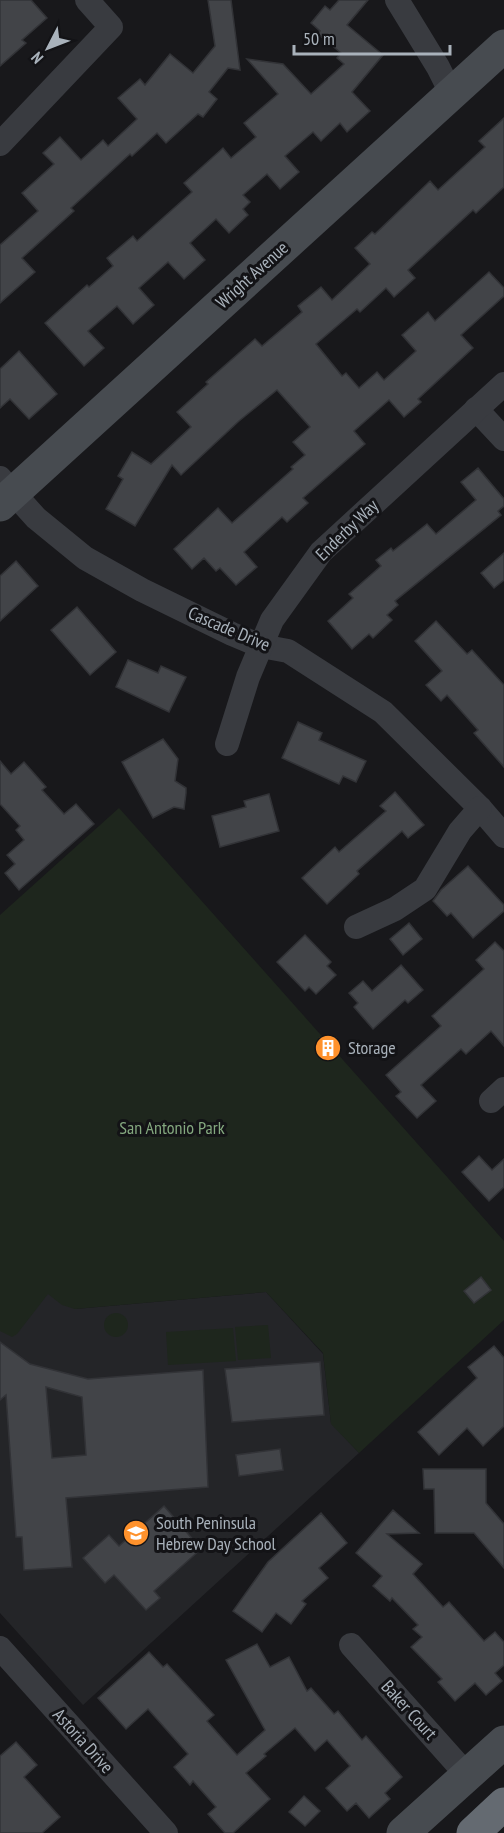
<svg xmlns="http://www.w3.org/2000/svg" width="504" height="1833" font-family="'PT Sans Narrow',sans-serif">
<style>
.built{fill:#242528}
.green{fill:#1e261d}
.building{fill:#424448;stroke:#323337;stroke-width:1.5;fill-rule:evenodd}
.lines{fill:none;stroke-linecap:round;stroke-linejoin:round}
.street{stroke:#393b40;stroke-width:24}
.secondary{stroke:#474b50;stroke-width:33}
.highway{stroke:#646a71;stroke-width:33}
.labels{text-anchor:middle;stroke-width:6;stroke-linejoin:round;paint-order:stroke}
.street-label{font-size:18px;fill:#a9b2bb;stroke:#131316}
.poi-label{font-size:18px;fill:#a9b2bb;stroke:#131316;text-anchor:start}
.park-label{font-size:18px;fill:#84a87f;stroke:#131316}
</style>
<rect width="100%" height="100%" fill="#18181b"/>
<polygon class="built" points="0,1257 75,1309 266,1292 323,1354 331,1423 359,1453 83,1705 0,1613"/>
<g class="green">
<polygon points="119,808 504,1241 504,1320 359,1453 331,1424 323,1353 266,1292 75,1309 62,1305 48,1294 17,1334 12,1337 0,1331 0,915"/>
<circle cx="116" cy="1325" r="12"/>
<polygon points="268,1325 271,1358 238,1360 235,1327"/>
<polygon points="233,1328 236,1361 168,1365 166,1332"/>
</g>
<g class="building">
<polygon points="0,0 31,0 47,18 22,40 26,43 0,66"/>
<polygon points="208,0 231,0 240,70 228,68 209,92 217,99 203,117 198,114 166,143 157,133 132,156 130,154 71,208 74,211 22,258 35,272 0,303 0,245 38,211 22,193 54,164 43,153 60,137 81,160 103,140 108,146 137,119 118,98 140,79 145,85 170,54 193,73 215,46"/>
<polygon points="339,0 368,0 347,25 383,55 352,92 370,111 347,132 340,123 321,141 313,132 285,156 299,172 280,189 267,174 243,195 250,202 243,209 248,215 229,233 216,219 190,243 205,260 184,279 168,262 139,288 154,305 133,324 117,306 88,331 104,348 84,366 45,323 87,285 89,287 113,266 107,258 133,236 137,241 192,192 184,183 223,148 231,158 256,137 244,123 278,94 247,59 283,64 311,94 344,64 337,58 341,53 318,34 320,31 311,23 325,6 330,10"/>
<polygon points="504,118 504,187 476,213 473,210 408,270 415,278 394,297 386,288 360,312 357,309 316,344 342,376 346,373 359,388 377,372 384,380 416,351 402,335 428,312 435,321 489,272 504,288 504,296 461,335 473,348 418,399 421,402 404,417 389,400 354,431 365,444 303,498 308,503 287,522 282,517 244,552 257,567 236,585 220,568 216,571 204,558 192,569 174,549 218,508 232,523 293,469 291,467 305,455 293,442 310,427 277,390 239,421 181,475 172,465 135,526 106,509 123,479 118,476 132,452 151,464 191,427 177,412 208,384 206,382 255,339 262,346 302,312 298,306 321,287 332,300 370,264 355,248 372,232 375,234 430,181 438,190 485,147 479,141"/>
<polygon points="19,351 57,394 29,419 10,399 0,408 0,369"/>
<polygon points="478,468 504,499 504,506 498,511 501,515 395,601 398,605 387,615 392,620 373,638 369,634 352,649 328,621 353,598 349,594 381,566 376,560 391,548 393,551 427,524 436,534 476,500 461,482"/>
<polygon points="504,553 504,580 494,588 481,573"/>
<polygon points="16,561 38,586 0,621 0,576"/>
<polygon points="77,607 116,652 90,675 51,630"/>
<polygon points="436,621 467,654 472,650 504,685 504,767 474,733 478,730 447,695 441,701 426,685 442,671 415,641"/>
<polygon points="128,660 158,673 161,666 186,677 169,712 116,687"/>
<polygon points="298,722 322,733 319,740 366,761 356,782 343,776 339,784 282,758"/>
<polygon points="163,739 178,759 175,781 186,788 186,793 184,809 174,807 153,818 122,762"/>
<polygon points="0,761 11,774 24,762 46,787 42,790 64,814 76,804 94,824 19,890 5,873 15,864 7,855 24,840 16,830 20,826 0,804"/>
<polygon points="395,792 424,825 408,838 402,831 357,871 359,874 327,904 302,878 335,847 339,852 386,811 380,806"/>
<polygon points="269,794 279,831 220,847 212,816 246,807 244,801"/>
<polygon points="468,866 504,905 504,911 473,938 451,913 447,916 433,901 441,890"/>
<polygon points="409,923 422,939 403,955 390,939"/>
<polygon points="305,935 331,962 327,966 336,975 316,994 309,987 305,991 277,962"/>
<polygon points="495,942 504,951 504,1046 491,1031 466,1054 461,1049 421,1085 436,1101 417,1118 396,1096 401,1092 386,1075 441,1026 432,1016 484,969 476,960"/>
<polygon points="401,965 423,990 408,1003 405,1000 373,1029 354,1007 358,1003 349,993 363,981 372,991"/>
<polygon points="479,1156 492,1170 504,1159 504,1187 489,1201 462,1172"/>
<polygon points="481,1277 491,1290 474,1303 464,1291"/>
<path d="M0 1342 30 1364 88 1379 203 1370 208 1487 66 1498 72 1567 24 1570 22 1537H16L6 1395 0 1400ZM46 1387 82 1397 86 1455 52 1458Z"/>
<polygon points="494,1346 504,1358 504,1426 483,1446 467,1428 439,1455 418,1432 477,1378 468,1367"/>
<polygon points="320,1362 324,1415 232,1422 225,1369"/>
<polygon points="280,1449 283,1470 239,1476 236,1455"/>
<polygon points="423,1469 486,1469 486,1503 504,1524 504,1568 474,1533 435,1533 434,1489 424,1489"/>
<polygon points="164,1506 201,1549 154,1591 160,1598 146,1610 114,1575 105,1583 83,1558 109,1535 119,1546"/>
<polygon points="393,1510 419,1533 387,1534 422,1564 413,1574 443,1607 449,1602 484,1641 495,1632 504,1642 504,1665 495,1673 502,1681 486,1695 475,1683 455,1701 438,1682 442,1679 411,1647 422,1637 413,1629 418,1625 392,1598 390,1601 373,1586 382,1576 356,1553"/>
<polygon points="321,1513 347,1543 319,1568 328,1578 302,1601 306,1604 291,1624 276,1613 262,1632 233,1611 268,1562"/>
<polygon points="257,1644 270,1667 289,1657 307,1691 311,1688 334,1714 338,1711 362,1740 366,1736 402,1777 385,1793 390,1799 369,1818 356,1803 347,1811 326,1788 350,1766 327,1740 315,1751 295,1728 264,1754 266,1756 246,1773 270,1799 233,1833 225,1833 208,1814 216,1807 193,1781 190,1785 174,1767 188,1754 148,1709 126,1729 98,1698 149,1652 163,1667 167,1664 214,1715 207,1721 237,1755 265,1730 226,1660"/>
<polygon points="16,1742 37,1765 24,1777 60,1817 42,1833 0,1833 0,1756"/>
<polygon points="304,1796 320,1811 305,1826 289,1812"/>
</g>
<g class="lines">
<g class="street">
<polyline points="397,0 438,67 451,93"/>
<polyline points="0,144 111,27 87,0"/>
<polyline points="476,409 504,439"/>
<polyline points="0,478 36,518 85,558 142,590 232,634 261,646 288,651 383,712 480,808 504,836"/>
<polyline points="227,744 248,677 272,620 321,552 504,384"/>
<polyline points="356,927 395,909 425,889 460,831 480,808"/>
<polyline points="491,1101 504,1089"/>
<polyline points="351,1645 467,1775"/>
<polyline points="0,1648 166,1833"/>
</g>
<g class="secondary">
<polyline points="0,505 504,46"/>
<polyline points="403,1833 504,1742"/>
</g>
<polyline class="highway" points="473,1833 504,1804"/>
</g>
<defs>
<g id="building-disc" transform="scale(1.35)"><circle r="9.5" fill="#ff922c" stroke="#131316"/><path d="M-4-6H4V6H1V3H-1V6H-4ZM-2.5-4.3h1.7v1.8h-1.7ZM.8-4.3h1.7v1.8H.8ZM-2.5-1h1.7V.8h-1.7ZM.8-1h1.7V.8H.8Z" fill="#fff"/></g>
<g id="school-disc" transform="scale(1.35)"><circle r="9.5" fill="#ff922c" stroke="#131316"/><path d="M0-5L7-2L0 1L-7-2ZM-4 1L0 2.5L4 1V4Q0 6-4 4Z" fill="#fff"/></g>
</defs>
<g fill-rule="evenodd">
<use href="#building-disc" x="328" y="1048"/>
<use href="#school-disc" x="136" y="1533"/>
</g>
<g class="labels">
<g class="street-label">
<text transform="translate(252 275) rotate(-42)" y="6">Wright Avenue</text>
<text transform="translate(347 530) rotate(-44)" y="6">Enderby Way</text>
<text transform="translate(229 629) rotate(23)" y="6">Cascade Drive</text>
<text transform="translate(409 1710) rotate(48)" y="6">Baker Court</text>
<text transform="translate(83 1741) rotate(48)" y="6">Astoria Drive</text>
</g>
<g class="poi-label">
<text x="348" y="1054">Storage</text>
<text x="156" y="1529">South Peninsula<tspan x="156" dy="21">Hebrew Day School</tspan></text>
</g>
<g class="park-label">
<text x="172" y="1134">San Antonio Park</text>
</g>
</g>
<g transform="translate(48 48) rotate(228)" stroke="#131316" stroke-width="4.5" paint-order="stroke">
<path d="M0-4.5L10 22L0 15L-10 22Z" fill="#a9b2bb"/>
<text y="-9" font-size="16" font-weight="bold" text-anchor="middle" fill="#a9b2bb">N</text>
</g>
<path d="M294 45v9h156v-9" fill="none" stroke="#a9b2bb" stroke-width="3"/>
<text x="303" y="45" font-size="18" fill="#a9b2bb" stroke="#131316" stroke-width="4.5" paint-order="stroke">50 m</text>
</svg>
